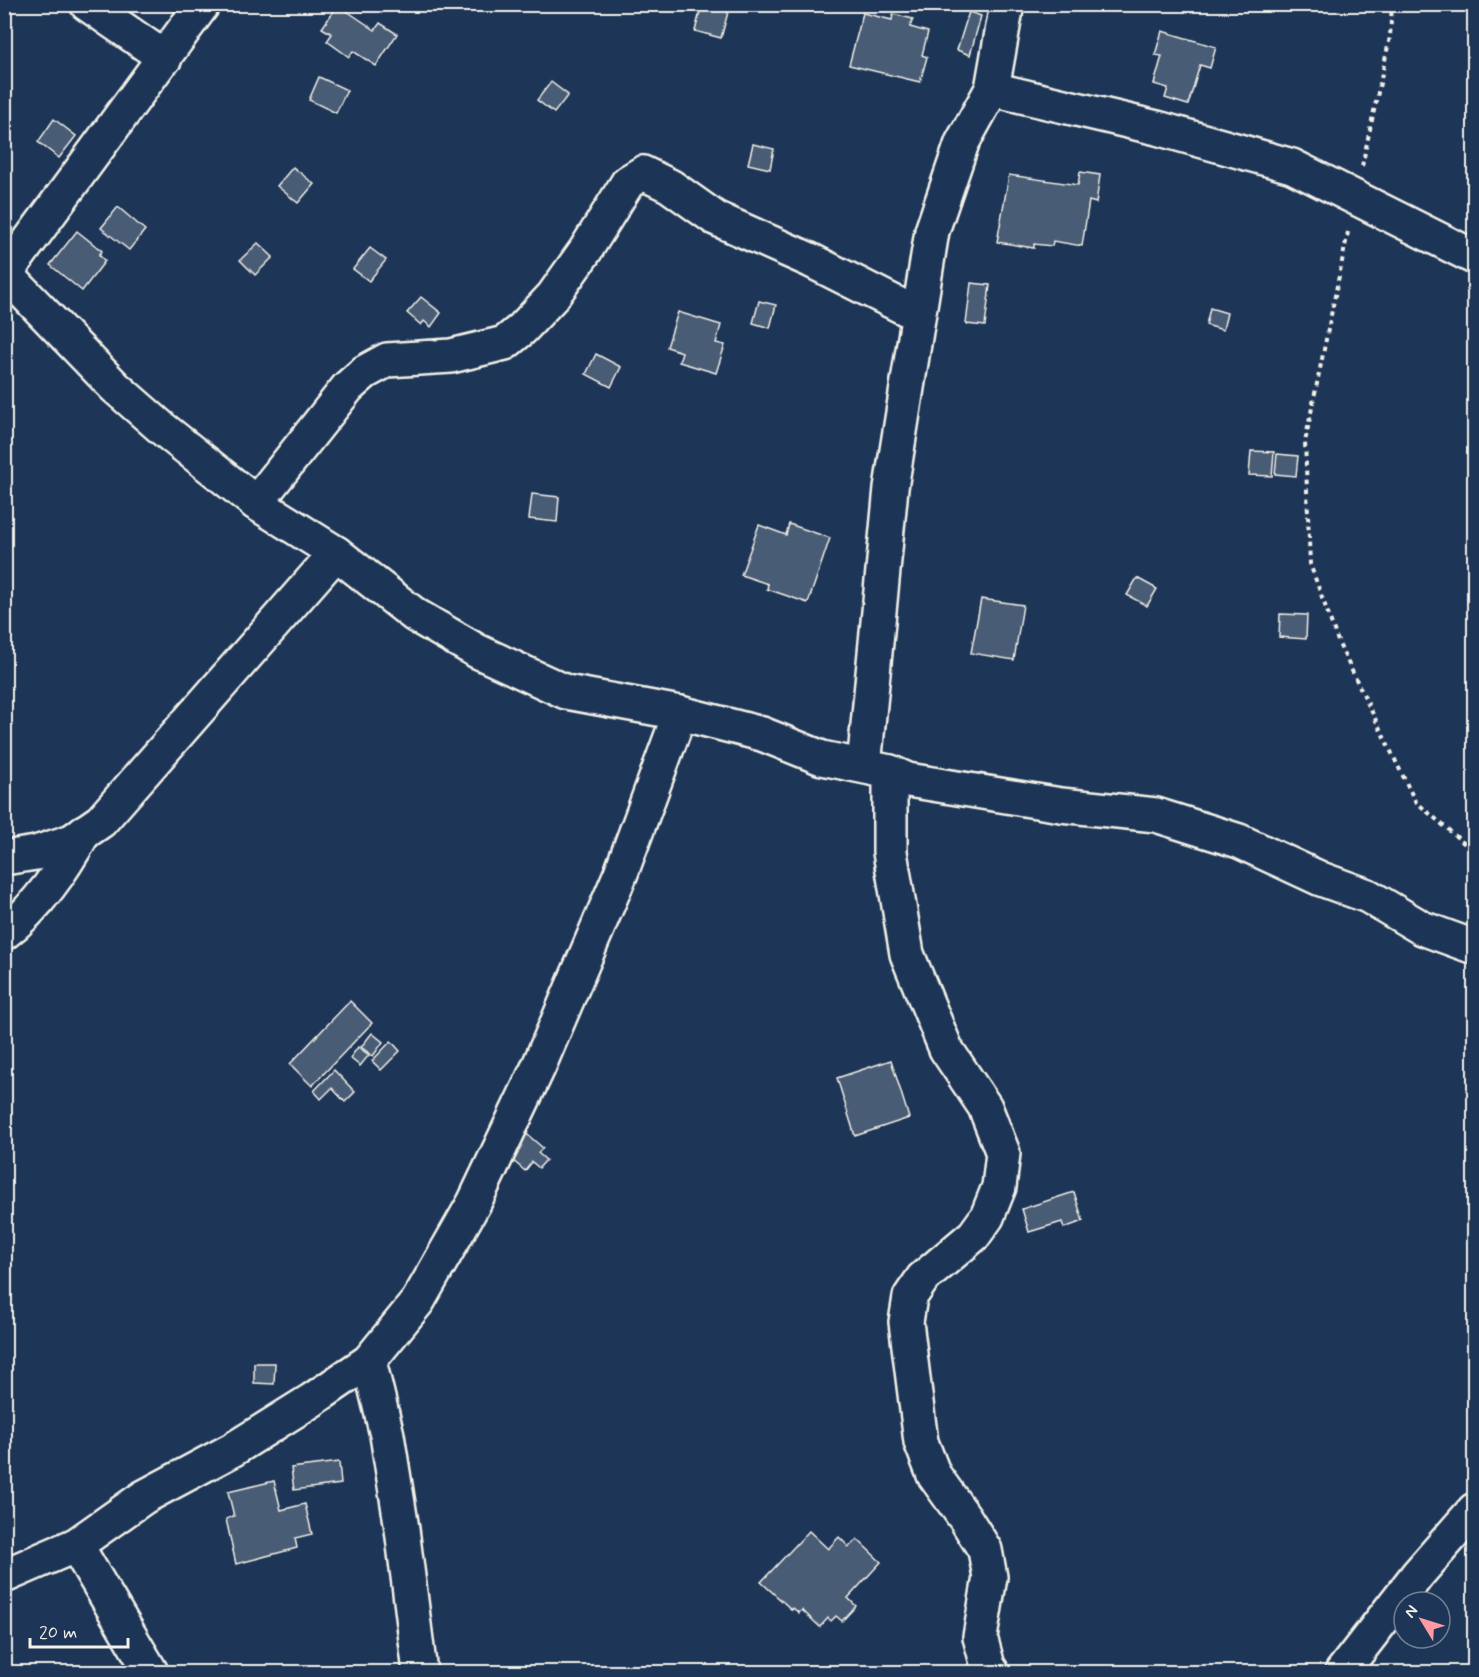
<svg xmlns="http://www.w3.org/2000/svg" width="1479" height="1677" font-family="Mynerve,sans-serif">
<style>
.building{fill:#485b74;stroke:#f4f1e8;stroke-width:1.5}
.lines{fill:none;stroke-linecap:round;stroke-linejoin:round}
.minor-casing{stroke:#f4f1e8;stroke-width:38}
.path{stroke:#f4f1e8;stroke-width:4;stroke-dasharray:4.5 4.5;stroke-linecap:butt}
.minor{stroke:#1d3557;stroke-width:33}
</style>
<rect width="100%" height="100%" fill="#1d3557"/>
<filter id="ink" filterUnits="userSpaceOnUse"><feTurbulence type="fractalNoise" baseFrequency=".0167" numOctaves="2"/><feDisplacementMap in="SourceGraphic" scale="12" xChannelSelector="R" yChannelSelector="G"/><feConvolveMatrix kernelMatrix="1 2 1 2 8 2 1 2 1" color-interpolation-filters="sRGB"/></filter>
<g filter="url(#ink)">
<g class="building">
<polygon points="702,4 730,5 721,38 695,31"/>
<polygon points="338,5 375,30 380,23 397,34 376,66 353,51 349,57 327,41 332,34 322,28"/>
<polygon points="969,12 981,16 970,55 957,50"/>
<polygon points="863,13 892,20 893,14 913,19 910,27 928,32 922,55 927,57 920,82 849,65"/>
<polygon points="1162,31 1216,47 1210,68 1200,65 1188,105 1165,98 1168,88 1154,84 1162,56 1155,55"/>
<polygon points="319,77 347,90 336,113 309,100"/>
<polygon points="551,82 568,95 554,113 537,100"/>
<polygon points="54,119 76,136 59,158 38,142"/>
<polygon points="753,144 774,149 770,169 748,164"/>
<polygon points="293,167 314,184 298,203 277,186"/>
<polygon points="1080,172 1100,175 1096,203 1089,201 1082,246 1053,241 1052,246 1034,244 1034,248 997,242 1009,175 1078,185"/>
<polygon points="118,207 145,230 129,250 101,228"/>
<polygon points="77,231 102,251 99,255 105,261 82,291 50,265"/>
<polygon points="258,243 273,257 255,275 240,260"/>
<polygon points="370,248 386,260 369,281 353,269"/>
<polygon points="971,283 990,285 985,326 966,324"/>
<polygon points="421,297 441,313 431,327 424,321 421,325 407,313"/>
<polygon points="759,301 776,305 770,328 753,323"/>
<polygon points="1210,308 1227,313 1223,330 1206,325"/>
<polygon points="678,312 721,325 716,343 725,345 716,373 679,362 682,352 667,347"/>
<polygon points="596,354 621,367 611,387 586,374"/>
<polygon points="1251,451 1274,452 1272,476 1249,475"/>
<polygon points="1277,454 1298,456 1296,476 1275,474"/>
<polygon points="532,494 559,497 557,522 529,519"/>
<polygon points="789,524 830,538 808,603 767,589 768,584 741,575 759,525 786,535"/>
<polygon points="1474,541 1474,566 1469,564"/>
<polygon points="1137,578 1157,589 1147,606 1127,595"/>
<polygon points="981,599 1023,605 1014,660 971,653"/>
<polygon points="1280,614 1307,615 1306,639 1279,637"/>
<polygon points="350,1001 372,1023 312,1086 290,1064"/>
<polygon points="372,1033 383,1042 373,1056 361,1047"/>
<polygon points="391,1041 400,1051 381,1070 372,1061"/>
<polygon points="358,1047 369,1055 360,1066 350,1058"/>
<polygon points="891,1060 909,1118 855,1136 837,1078"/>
<polygon points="334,1070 355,1092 345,1102 332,1088 321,1099 314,1091"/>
<polygon points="522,1130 543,1148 538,1153 546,1160 539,1168 532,1162 525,1171 504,1153"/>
<polygon points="1074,1192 1083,1221 1064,1228 1062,1222 1029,1232 1022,1209"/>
<polygon points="254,1363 275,1363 274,1384 254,1383"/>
<polygon points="339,1462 341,1484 294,1490 291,1468"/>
<polygon points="274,1481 281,1510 305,1504 312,1534 295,1538 297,1548 236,1564 226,1519 234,1516 228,1492"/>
<polygon points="809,1531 828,1549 839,1537 849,1547 857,1539 881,1562 848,1598 856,1606 842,1621 836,1616 831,1621 828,1618 820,1627 802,1610 799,1613 793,1608 792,1610 761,1582"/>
</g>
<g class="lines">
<g class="minor-casing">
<g id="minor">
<polyline points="87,4 165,58"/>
<polyline points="992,89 1157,128 1292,166 1474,257"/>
<polyline points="4,272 115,387 163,429 256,503 336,553 415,615 477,651 566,692 680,713 762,734 822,758 890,772 908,780 1061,805 1156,815 1239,841 1321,879 1368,896 1422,928 1474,947"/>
<polyline points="6,273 203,4"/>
<polyline points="256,503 348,387 365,372 387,360 451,356 505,343 522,329 553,296 585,251 628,182 643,173 670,186 715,218 810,260 917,314"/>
<polyline points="864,766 891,488 932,231 962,143 992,89 1007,4"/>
<polyline points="890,772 890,852 907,954 946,1049 985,1107 1003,1153 999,1187 987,1217 974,1235 923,1278 910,1297 906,1322 921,1442 934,1475 965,1518 985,1550 990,1577 980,1637 988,1666 992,1672"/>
<polyline points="4,858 36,853 72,841 101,821 336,553"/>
<path d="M4 933C38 907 63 869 84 832"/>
<polyline points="369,1361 387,1435 402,1529 420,1672"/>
<polyline points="76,1545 151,1672"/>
<polyline points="4,1576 76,1545 144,1497 232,1450 312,1400 369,1361 418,1301 474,1203 538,1068 621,873 680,713"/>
<polyline points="1342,1672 1418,1574 1474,1510"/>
</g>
</g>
<g class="path">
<polyline points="1362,166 1390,37 1392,4"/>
<polyline points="1348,232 1305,442 1310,564 1339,644 1415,801 1474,852"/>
</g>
<use href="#minor" class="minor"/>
</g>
</g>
<rect width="1479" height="1677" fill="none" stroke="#1d3557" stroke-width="24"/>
<rect x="12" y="12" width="1455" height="1653" fill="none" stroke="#f4f1e8" stroke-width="2" filter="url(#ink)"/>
<g transform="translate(1422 1620) rotate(308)"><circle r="28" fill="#1d3557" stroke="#738091" stroke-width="1.5"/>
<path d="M0-4.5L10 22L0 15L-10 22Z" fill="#ff9aa2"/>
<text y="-9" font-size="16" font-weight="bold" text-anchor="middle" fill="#f4f1e8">N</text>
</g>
<path d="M30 1638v9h98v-9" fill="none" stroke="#f4f1e8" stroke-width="3"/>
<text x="39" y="1638" font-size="18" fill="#f4f1e8" stroke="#1d3557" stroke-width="4.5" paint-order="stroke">20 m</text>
</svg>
